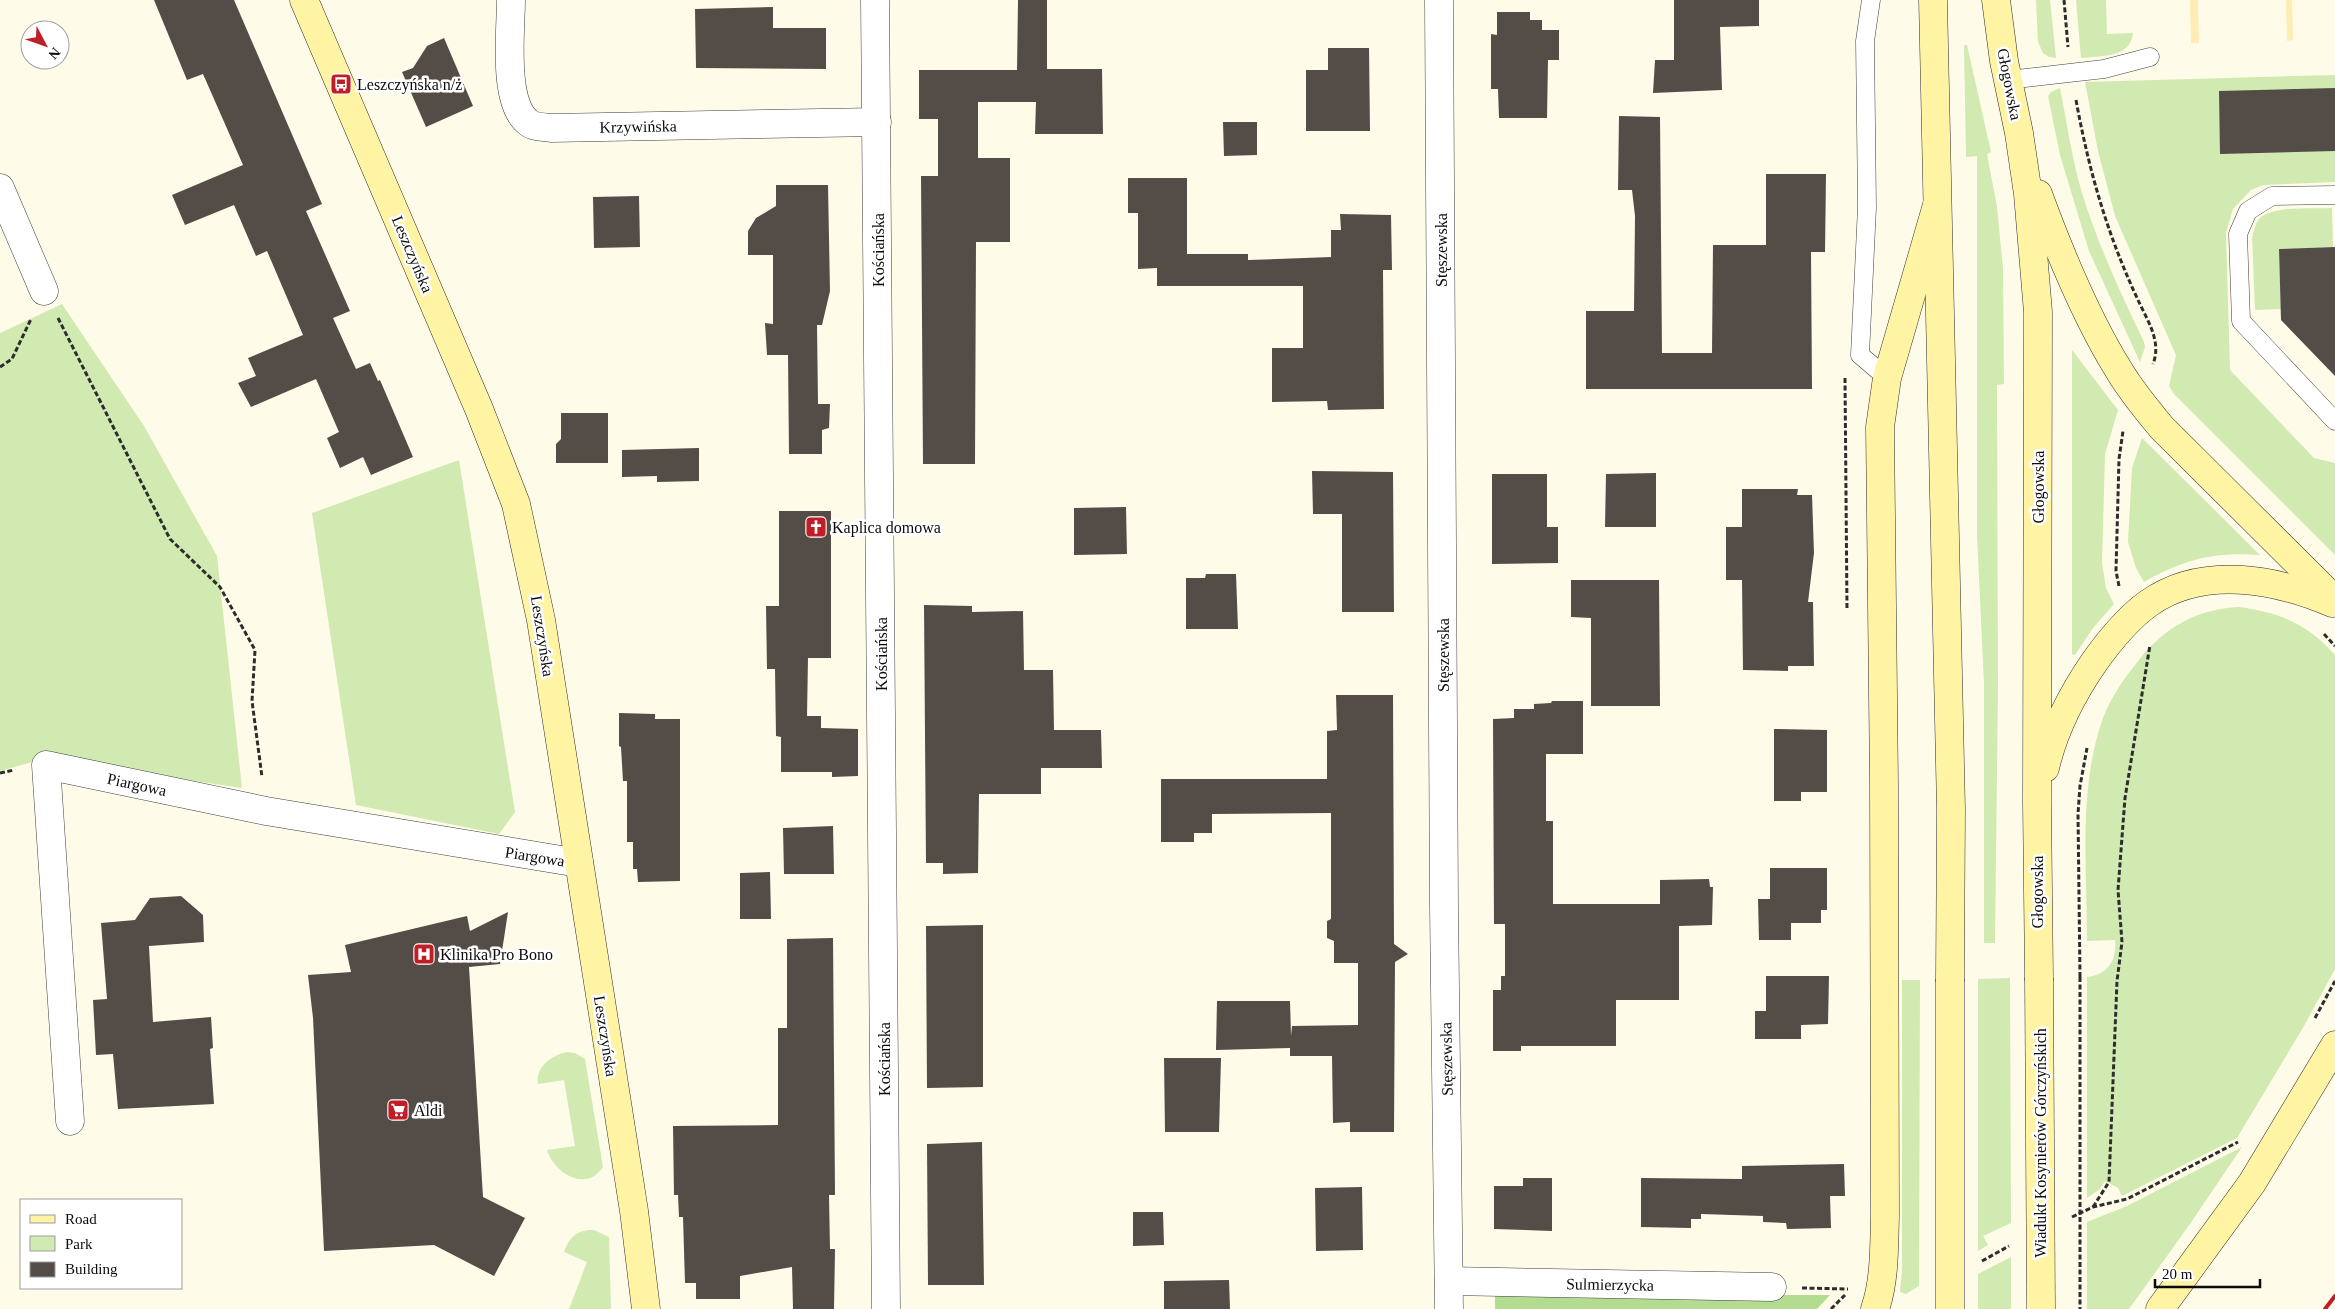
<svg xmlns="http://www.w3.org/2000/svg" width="2335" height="1309" font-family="Georgia,serif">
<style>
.green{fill:#d0eab2}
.forest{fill:#b3dc91}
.sand{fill:#fdecb3}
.building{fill:#544c47}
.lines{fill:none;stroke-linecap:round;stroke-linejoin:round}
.lane-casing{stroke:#3e3e3e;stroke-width:19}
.street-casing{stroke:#3e3e3e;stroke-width:29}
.secondary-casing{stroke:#2d2d2d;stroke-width:29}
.path{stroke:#2d2d2d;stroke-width:3;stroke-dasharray:5 2.5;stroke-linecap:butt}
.lane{stroke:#fff;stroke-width:18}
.street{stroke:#fff;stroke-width:28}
.secondary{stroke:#fff4a4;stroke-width:28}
.rail{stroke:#c01e27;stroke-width:4}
.secondary-bridge-casing{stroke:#2d2d2d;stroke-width:29;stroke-linecap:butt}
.path-bridge{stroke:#2d2d2d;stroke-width:3;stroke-dasharray:5 2.5;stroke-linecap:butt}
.secondary-bridge{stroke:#fff4a4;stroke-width:28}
.labels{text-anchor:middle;stroke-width:5;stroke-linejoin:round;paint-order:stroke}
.poi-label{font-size:16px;fill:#0b0b0b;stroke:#fff;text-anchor:start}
.street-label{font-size:16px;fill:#0b0b0b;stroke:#fff}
</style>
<rect width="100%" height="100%" fill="#fffbe9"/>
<g class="green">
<polygon points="2036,0 2050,0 2056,58 2049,57 2043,53 2038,42"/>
<path d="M2076 0H2106L2107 34 2133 33C2131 58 2100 56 2081 58Z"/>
<polygon points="1964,45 1967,45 1991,152 1987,154 1997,207 2003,268 2004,384 1997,385 1998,686 1995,943 1984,943 1984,684 1977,535 1977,156 1966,157"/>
<polygon points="2335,75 2335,182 2263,185 2251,190 2233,209 2226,233 2230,370 2314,458 2335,463 2335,555 2174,394 2169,386 2176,355 2115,216 2098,151 2085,82"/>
<path d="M2060 88C2067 123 2072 159 2082 193 2098 245 2121 294 2144 342L2145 347 2140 362 2089 251 2060 155 2048 96 2051 92Z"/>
<path d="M2332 208 2333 247 2279 249 2281 309 2255 310 2252 237C2254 231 2255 224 2259 219 2272 205 2314 209 2332 208Z"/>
<polygon points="62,304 144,426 217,556 242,788 43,759 0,771 0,333"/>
<polygon points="2072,350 2118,410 2105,454 2102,563 2106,588 2114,604 2093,628 2075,655 2072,654"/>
<path d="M2142 438 2260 555C2212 552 2186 559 2144 582L2136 568 2128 542 2132 468Z"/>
<polygon points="459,460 515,812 499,834 356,805 312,513"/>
<path d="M2239 607C2280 613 2307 623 2335 655V969L2304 1026 2237 1138 2122 1196 2118 1188 2105 1181 2100 1189 2087 1198V977C2108 975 2117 960 2115 940L2087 941C2087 868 2078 788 2103 718 2111 697 2125 677 2139 660 2165 627 2197 609 2239 607Z"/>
<polygon points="2010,978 2011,1223 1983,1236 1988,1245 1978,1251 1978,979"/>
<polygon points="1902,980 1920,980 1919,1286 1906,1294 1900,1292 1902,1270"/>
<path d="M567 1052 575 1053 585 1059 603 1167C586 1193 554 1173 547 1150L575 1146 564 1080 538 1084C535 1067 552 1055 567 1052Z"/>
<polygon points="2242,1147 2190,1224 2129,1309 2087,1309 2087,1222 2127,1206"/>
<path d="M594 1230 609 1237 611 1309H569L587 1262 564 1252C569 1238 577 1229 594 1230Z"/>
<polygon points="2011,1257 2011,1309 1978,1309 1978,1274"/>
</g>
<polygon class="forest" points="1495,1295 1830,1295 1817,1309 1495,1309"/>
<g class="sand">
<polygon points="2190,0 2198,0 2199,43 2191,43"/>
<polygon points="2286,0 2292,0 2293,40 2287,41"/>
</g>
<g class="building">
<polygon points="154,0 234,0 322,204 306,211 350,311 333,318 356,369 370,363 378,381 380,380 413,457 371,475 363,457 340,468 327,438 339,432 316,379 251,407 238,383 256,376 248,358 303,335 267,251 256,256 234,205 185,225 172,195 243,165 203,74 187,80"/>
<polygon points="1018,0 1047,0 1047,69 1102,69 1103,134 1035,134 1036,102 978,102 978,158 1010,158 1010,242 976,242 975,464 923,464 921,176 938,176 938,119 919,119 919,70 1017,70"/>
<polygon points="1674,0 1759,0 1759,26 1720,27 1722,90 1653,93 1655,60 1674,60"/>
<polygon points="773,7 773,28 826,28 826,69 696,68 695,9"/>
<polygon points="1497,12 1530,12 1530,20 1542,20 1542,30 1559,30 1559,60 1548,60 1547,118 1499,118 1498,89 1491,89 1491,34 1497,35"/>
<polygon points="444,38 473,106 426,127 402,72 413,68 427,46"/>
<polygon points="1328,48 1369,48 1370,131 1306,131 1306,70 1328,70"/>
<polygon points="2335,88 2335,151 2220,154 2219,91"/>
<polygon points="1619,116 1660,117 1662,353 1712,353 1713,245 1766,245 1766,174 1826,174 1825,252 1811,252 1812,389 1586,389 1586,311 1634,311 1635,216 1632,190 1618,190"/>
<polygon points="1223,122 1257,122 1257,155 1224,156"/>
<polygon points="1128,178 1187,178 1187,254 1248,254 1248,260 1331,257 1331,230 1341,230 1340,214 1391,215 1392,270 1383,270 1384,409 1328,410 1327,401 1272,402 1272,348 1303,348 1303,286 1157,286 1157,268 1138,269 1138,213 1128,213"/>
<polygon points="776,185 828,185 830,291 822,325 817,325 818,404 830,404 829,428 822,430 822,454 789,454 788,355 767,355 765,323 773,324 773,255 748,255 748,231 756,218 776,206"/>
<polygon points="639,196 640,247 594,248 593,197"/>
<polygon points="2335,247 2335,376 2281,320 2279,249"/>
<polygon points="561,413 608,413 608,463 556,463 556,444 561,439"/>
<polygon points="699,448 699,481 657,482 657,476 622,477 622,450"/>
<polygon points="1312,471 1393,472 1394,612 1342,612 1342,514 1313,514"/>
<polygon points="1656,473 1656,527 1605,527 1606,474"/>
<polygon points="1492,474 1547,474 1547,527 1558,527 1558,563 1492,564"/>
<polygon points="1742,489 1798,489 1797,495 1812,495 1814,553 1808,602 1813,602 1814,666 1788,666 1788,671 1743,670 1742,580 1726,580 1726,527 1742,527"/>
<polygon points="1126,507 1127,554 1074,555 1074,508"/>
<polygon points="779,511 831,511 831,658 808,658 807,716 821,716 821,728 858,729 858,776 832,777 832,772 781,772 781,737 776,736 775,669 767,669 766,606 779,606"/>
<polygon points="1206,574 1236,574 1238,629 1186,629 1186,578 1205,578"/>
<polygon points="1571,580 1659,580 1660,706 1591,706 1591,618 1571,617"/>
<polygon points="924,605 972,606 972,612 1023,611 1024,670 1053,670 1054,730 1101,730 1102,768 1041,768 1041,794 979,794 978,873 943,874 943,863 926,863"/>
<polygon points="1336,695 1393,695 1394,944 1408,954 1395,962 1394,1132 1350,1132 1350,1122 1333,1123 1332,1056 1290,1056 1290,1048 1216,1050 1217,1001 1290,1001 1291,1036 1292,1026 1358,1025 1358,963 1334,963 1334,941 1327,938 1327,921 1331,919 1331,813 1212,814 1212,833 1194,833 1194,842 1161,842 1161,779 1327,779 1327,731 1337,730"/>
<polygon points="1552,701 1583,701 1583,754 1546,754 1546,821 1553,821 1553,904 1660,904 1660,880 1709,879 1710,887 1713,887 1712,925 1679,926 1679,1000 1616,1000 1616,1046 1521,1046 1521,1051 1493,1051 1493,990 1501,990 1501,976 1505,976 1505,924 1494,924 1493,719 1514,718 1514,709 1534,709 1534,704 1551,703"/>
<polygon points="619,713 655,714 655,719 680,719 680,881 638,882 637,869 633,869 633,842 627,842 627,781 623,781 621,747 619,746"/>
<polygon points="1774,729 1827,730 1827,792 1801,792 1801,801 1774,801"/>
<polygon points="833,826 834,874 784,874 783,828"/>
<polygon points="1770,868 1827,868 1827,910 1821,910 1821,923 1791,923 1791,940 1759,940 1758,899 1770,899"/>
<polygon points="770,872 771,919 740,919 740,873"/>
<polygon points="181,896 203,915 204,942 149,946 153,1022 211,1017 213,1048 210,1049 214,1104 118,1109 113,1054 96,1055 93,1000 107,999 101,923 135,920 150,898"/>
<polygon points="508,912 500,964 469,967 483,1197 525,1218 494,1276 434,1245 324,1251 313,1018 308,975 351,972 345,945 467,916 470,931"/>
<polygon points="983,925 983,1087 927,1088 926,926"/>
<polygon points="833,938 835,1195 829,1195 830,1249 835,1249 834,1309 793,1309 792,1267 740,1276 740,1299 696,1299 696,1283 685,1283 683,1217 679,1217 678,1195 674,1195 673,1126 778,1125 778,1028 787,1028 787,939"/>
<polygon points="1766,976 1829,976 1828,1024 1801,1025 1801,1039 1755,1039 1755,1011 1766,1011"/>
<polygon points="1164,1058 1221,1058 1219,1132 1165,1132"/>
<polygon points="982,1142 984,1285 928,1285 927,1144"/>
<polygon points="1844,1164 1845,1196 1830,1196 1831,1228 1787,1229 1786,1223 1763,1222 1763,1216 1701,1214 1701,1219 1691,1219 1691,1228 1641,1227 1641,1178 1742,1179 1742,1166"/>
<polygon points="1523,1178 1552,1178 1552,1231 1494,1229 1494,1186 1523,1186"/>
<polygon points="1362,1187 1363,1250 1316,1251 1315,1188"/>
<polygon points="1133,1212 1163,1212 1164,1245 1133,1246"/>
<polygon points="1229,1280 1230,1309 1164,1309 1164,1281"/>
</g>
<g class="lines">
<g class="lane-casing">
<g id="lane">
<polyline points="1871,0 1865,41 1867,207 1860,355 1887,378"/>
<polyline points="2008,80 2104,69 2150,57"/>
<polyline points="2335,195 2272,196 2248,211 2238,234 2241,321 2335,421"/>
</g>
</g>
<g class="street-casing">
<g id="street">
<path d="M511 0C511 30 502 104 529 123 534 127 544 127 551 128L877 122"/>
<polyline points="875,0 886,1309"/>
<polyline points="1439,0 1444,907 1449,1309"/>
<polyline points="0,188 44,291"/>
<polyline points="70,1121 46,765 266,811 579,863"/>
<polyline points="1449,1281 1772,1287"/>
</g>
</g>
<g class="secondary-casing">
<g id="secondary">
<polyline points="304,0 479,409 516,504 541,620 634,1211 646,1309"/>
<polyline points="1933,0 1951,809 1950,979"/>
<polyline points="1996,0 2004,61 2019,133 2028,194 2038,312 2037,803 2039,978"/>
<path d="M2038 194C2060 254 2086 318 2120 372 2132 392 2147 410 2162 428L2335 600"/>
<path d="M2045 768C2054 729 2072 694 2095 661 2110 640 2128 618 2149 603 2203 565 2276 579 2332 603"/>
<path d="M1875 1309C1885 1280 1884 1247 1885 1217L1884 784 1880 427 1887 378 1937 205"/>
<polyline points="2160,1309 2252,1183 2335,1045"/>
</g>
</g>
<g class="path">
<polyline points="2064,0 2068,47"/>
<path d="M2076 100C2089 171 2107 234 2138 300 2147 320 2162 341 2153 364"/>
<polyline points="58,318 170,539 220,587 255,650 252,701 262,777"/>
<polyline points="0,367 12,359 31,319"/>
<polyline points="1845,378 1847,609"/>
<polyline points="2119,586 2116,571 2119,459 2123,431"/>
<polyline points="2324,634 2335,646"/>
<polyline points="0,773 14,770"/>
<polyline points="2080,977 2078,814 2080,786 2087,748"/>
<polyline points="2315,1018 2335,981"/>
<polyline points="2093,1207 2109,1182 2117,981 2122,942 2118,890 2125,798 2150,645"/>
<polyline points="2072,1217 2093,1207 2127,1199 2238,1142"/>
<polyline points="1982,1261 2009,1246"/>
<polyline points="1802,1288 1848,1289"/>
<polyline points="1831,1309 1845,1295"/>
</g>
<use href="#lane" class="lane"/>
<use href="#street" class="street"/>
<use href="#secondary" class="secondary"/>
<polyline class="rail" points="2325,1309 2335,1296"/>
<g class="secondary-bridge-casing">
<g id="secondary-bridge">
<polyline points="2039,978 2041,1309"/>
<polyline points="1950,979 1950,1309"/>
</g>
</g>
<polyline class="path-bridge" points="2080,977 2080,1309"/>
<use href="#secondary-bridge" class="secondary-bridge"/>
</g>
<defs>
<g id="bus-square" transform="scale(1.125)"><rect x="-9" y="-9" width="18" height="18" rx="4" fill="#c01e27" stroke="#fff"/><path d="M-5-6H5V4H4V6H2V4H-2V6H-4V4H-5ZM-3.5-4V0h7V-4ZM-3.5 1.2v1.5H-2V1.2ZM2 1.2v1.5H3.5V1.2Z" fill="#fff"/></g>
<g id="church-square" transform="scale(1.125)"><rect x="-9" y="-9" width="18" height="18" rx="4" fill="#c01e27" stroke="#fff"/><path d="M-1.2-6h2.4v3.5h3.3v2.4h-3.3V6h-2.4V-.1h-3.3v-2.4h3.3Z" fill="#fff"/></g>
<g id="hospital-square" transform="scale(1.125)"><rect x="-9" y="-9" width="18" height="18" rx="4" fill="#c01e27" stroke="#fff"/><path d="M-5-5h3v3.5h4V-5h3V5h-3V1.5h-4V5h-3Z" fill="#fff"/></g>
<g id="supermarket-square" transform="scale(1.125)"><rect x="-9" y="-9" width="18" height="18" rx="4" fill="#c01e27" stroke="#fff"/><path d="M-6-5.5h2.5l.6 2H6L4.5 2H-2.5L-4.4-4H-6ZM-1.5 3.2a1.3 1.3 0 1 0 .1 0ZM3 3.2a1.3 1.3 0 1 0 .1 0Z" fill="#fff"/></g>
</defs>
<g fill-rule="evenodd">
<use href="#bus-square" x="341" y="84"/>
<use href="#church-square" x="816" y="527"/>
<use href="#hospital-square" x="424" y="954"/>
<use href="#supermarket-square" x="398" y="1110"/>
</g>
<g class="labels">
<g class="poi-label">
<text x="357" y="90">Leszczyńska n/ż</text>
<text x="832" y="533">Kaplica domowa</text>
<text x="440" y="960">Klinika Pro Bono</text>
<text x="414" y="1116">Aldi</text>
</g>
<g class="street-label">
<text transform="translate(2010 84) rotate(79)" y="6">Głogowska</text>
<text transform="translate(638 126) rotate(-1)" y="6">Krzywińska</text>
<text transform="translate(878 250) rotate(-90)" y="6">Kościańska</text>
<text transform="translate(1441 250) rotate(-90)" y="6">Stęszewska</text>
<text transform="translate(413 254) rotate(67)" y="6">Leszczyńska</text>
<text transform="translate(2038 487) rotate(-90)" y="6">Głogowska</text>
<text transform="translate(543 636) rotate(81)" y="6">Leszczyńska</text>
<text transform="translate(881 654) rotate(-90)" y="6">Kościańska</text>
<text transform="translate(1443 655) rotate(-90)" y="6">Stęszewska</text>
<text transform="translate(137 784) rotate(12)" y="6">Piargowa</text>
<text transform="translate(535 856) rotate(9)" y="6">Piargowa</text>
<text transform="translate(2037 892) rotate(-90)" y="6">Głogowska</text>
<text transform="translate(606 1036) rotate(81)" y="6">Leszczyńska</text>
<text transform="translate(884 1059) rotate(-90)" y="6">Kościańska</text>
<text transform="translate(1446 1059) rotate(-91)" y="6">Stęszewska</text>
<text transform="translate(2040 1143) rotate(-90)" y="6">Wiadukt Kosynierów Górczyńskich</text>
<text transform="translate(1610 1284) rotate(1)" y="6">Sulmierzycka</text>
</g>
</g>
<rect x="20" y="1199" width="162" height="90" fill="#ffffff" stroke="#9d9d9d"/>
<rect x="30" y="1215" width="25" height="8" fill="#fff4a4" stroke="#9d9d9d"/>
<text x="65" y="1224" font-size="15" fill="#0b0b0b">Road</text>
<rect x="30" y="1236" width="25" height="15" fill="#d0eab2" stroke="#9d9d9d"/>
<text x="65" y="1249" font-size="15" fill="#0b0b0b">Park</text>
<rect x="30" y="1262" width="25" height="15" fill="#544c47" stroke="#9d9d9d"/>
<text x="65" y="1274" font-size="15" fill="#0b0b0b">Building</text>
<g transform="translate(45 45) rotate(131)"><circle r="24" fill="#ffffff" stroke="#9d9d9d"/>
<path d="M0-4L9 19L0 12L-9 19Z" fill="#c01e27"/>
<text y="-8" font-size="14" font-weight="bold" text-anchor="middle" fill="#0b0b0b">N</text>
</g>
<path d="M2155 1279v8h105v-8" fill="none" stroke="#0b0b0b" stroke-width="2.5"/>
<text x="2162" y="1279" font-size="15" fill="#0b0b0b" stroke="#ffffff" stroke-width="4" paint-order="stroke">20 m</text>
</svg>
